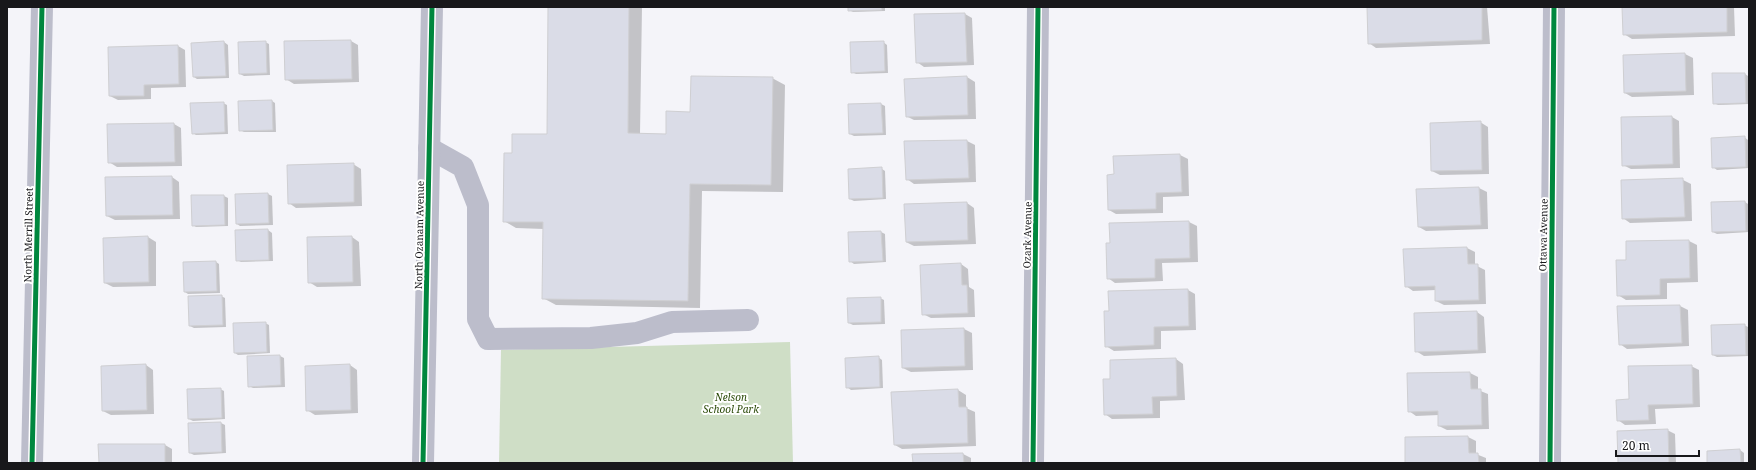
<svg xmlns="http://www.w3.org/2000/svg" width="1756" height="470" font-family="'Noto Serif',serif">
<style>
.green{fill:#cfdec6}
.shadow{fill:#0003}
.building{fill:#dadce7;stroke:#cfcfd2}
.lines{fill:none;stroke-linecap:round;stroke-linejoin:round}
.minor{stroke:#bcbdcb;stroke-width:22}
.cycleway-casing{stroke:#fff;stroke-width:8}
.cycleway{stroke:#00873e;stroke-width:5}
.labels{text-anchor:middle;stroke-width:4;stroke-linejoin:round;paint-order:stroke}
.street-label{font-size:10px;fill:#18181b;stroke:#fff}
.park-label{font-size:10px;font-style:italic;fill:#2a4907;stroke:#fff}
</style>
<rect width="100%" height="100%" fill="#f4f4f9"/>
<polygon class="green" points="790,342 793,463 499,463 501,350"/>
<g class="shadow">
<polygon points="549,7 642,7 640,134 667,135 691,113 772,78 785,85 783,192 702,191 700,308 556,305 543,298 544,229 516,228 504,221 513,154 548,135"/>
<polygon points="849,7 885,7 885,11 853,12 849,10"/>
<polygon points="1368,7 1487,7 1490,44 1376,48 1369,43"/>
<polygon points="1623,7 1734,7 1735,36 1632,39 1624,34"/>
<polygon points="965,14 972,18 974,65 924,67 917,62"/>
<polygon points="351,41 358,45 359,82 294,84 286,79"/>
<polygon points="224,42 228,45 229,78 197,79 194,77 192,44"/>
<polygon points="265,42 269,44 270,75 244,76 240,74"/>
<polygon points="883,42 887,45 888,73 856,74 852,72"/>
<polygon points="178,46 185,50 186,87 151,88 151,99 118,100 110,96"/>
<polygon points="1685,54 1693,58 1694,95 1632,97 1625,93 1624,56"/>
<polygon points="1745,74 1748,76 1749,104 1718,105 1714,103"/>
<polygon points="967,77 975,82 976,119 914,120 906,116 906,80"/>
<polygon points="272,101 275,103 276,132 244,132 240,130"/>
<polygon points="223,103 227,105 228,134 196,135 193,133"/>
<polygon points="881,104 885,106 886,135 854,136 850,134"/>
<polygon points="1672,117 1679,121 1680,168 1631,169 1623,165"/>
<polygon points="1480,122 1488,127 1489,174 1440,175 1432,171"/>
<polygon points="174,124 181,128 182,166 117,167 109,162"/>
<polygon points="1744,137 1748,140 1749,168 1717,170 1713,167"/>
<polygon points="967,141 975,145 976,182 914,184 907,179 906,142"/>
<polygon points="1180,155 1188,159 1189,196 1163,197 1163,213 1116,214 1109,210 1115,175 1114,157"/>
<polygon points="353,164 361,169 362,206 296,208 289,203"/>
<polygon points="882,169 885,171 886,199 854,201 850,199"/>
<polygon points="172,177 179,182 180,219 115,220 107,216"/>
<polygon points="1683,180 1691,184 1692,221 1630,223 1623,218 1622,181"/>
<polygon points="1479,188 1487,192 1488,229 1426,231 1419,227 1418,190"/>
<polygon points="268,194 272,196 273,225 240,226 237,224"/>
<polygon points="224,196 228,198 228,226 196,227 193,225"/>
<polygon points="1745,202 1748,204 1749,232 1717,234 1713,232"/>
<polygon points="967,203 974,208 976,244 914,246 906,242"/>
<polygon points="1189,222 1197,226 1198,262 1162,263 1163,281 1115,283 1108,278"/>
<polygon points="268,230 272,233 273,261 241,262 237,260"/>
<polygon points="881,232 885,234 886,262 854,264 850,261"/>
<polygon points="148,237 156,242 156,286 113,287 105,283"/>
<polygon points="352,237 359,242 361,286 317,287 309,282"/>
<polygon points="1689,241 1697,245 1698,282 1667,283 1667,299 1626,300 1618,295 1627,261"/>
<polygon points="1467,248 1475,252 1475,265 1485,270 1486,304 1444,305 1436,301 1436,290 1413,291 1406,286 1405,250"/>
<polygon points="216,262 219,264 220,293 188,294 185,292"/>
<polygon points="961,264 968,269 969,287 974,290 975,317 931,318 923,314"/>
<polygon points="1188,290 1195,294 1196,330 1161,331 1161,349 1114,351 1106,346"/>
<polygon points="221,296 225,298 226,327 194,328 190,326"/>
<polygon points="880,298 884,300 885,324 853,325 849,323"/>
<polygon points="1680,306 1688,310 1689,346 1627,349 1620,344 1618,307"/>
<polygon points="1477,312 1484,317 1486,353 1424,356 1416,351"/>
<polygon points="265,323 269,325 270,353 238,355 235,353"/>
<polygon points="1744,325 1748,327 1749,356 1717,357 1713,355"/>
<polygon points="964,329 972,333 973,370 911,372 903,368 902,331"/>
<polygon points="280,356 284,358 285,387 253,388 249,386 248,357"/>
<polygon points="878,357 882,360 883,388 851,390 847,387"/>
<polygon points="1176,359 1183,364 1185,400 1160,401 1160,418 1112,419 1105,414 1111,380"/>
<polygon points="146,365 153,370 154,414 111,415 103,411"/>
<polygon points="350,365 357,370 358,413 315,415 307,410"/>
<polygon points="1691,366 1699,370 1700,407 1655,409 1656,424 1625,425 1618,420 1630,400"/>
<polygon points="1470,373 1478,377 1478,390 1488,394 1489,429 1447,430 1439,426 1439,415 1416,416 1409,411 1408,374"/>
<polygon points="220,389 224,391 225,419 193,421 189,419"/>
<polygon points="958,390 966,395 966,408 975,412 976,446 902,449 895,445 893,393"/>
<polygon points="221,423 225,425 226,453 194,455 190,453 189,424"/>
<polygon points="1667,430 1675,434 1676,463 1619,463"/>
<polygon points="1468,437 1476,441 1476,454 1486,458 1486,463 1406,463 1406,438"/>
<polygon points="165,445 172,449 172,463 100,463"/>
<polygon points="1740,450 1744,453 1744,463 1708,463"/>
<polygon points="963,454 971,458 971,463 914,463"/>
</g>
<g class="building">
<polygon points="548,7 629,7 628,133 666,134 666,111 690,112 691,76 773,77 771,185 690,184 688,301 542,299 543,222 503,222 504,153 512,153 512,134 547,134"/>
<polygon points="848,7 881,7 882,10 848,11"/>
<polygon points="1367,7 1482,7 1482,40 1368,44"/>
<polygon points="1622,7 1727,7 1727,32 1623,35"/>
<polygon points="965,13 967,62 916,63 914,14"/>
<polygon points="351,40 352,79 285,80 284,41"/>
<polygon points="224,41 226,76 193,77 191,43"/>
<polygon points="266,41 267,73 239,74 238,42"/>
<polygon points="884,41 885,71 851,73 850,42"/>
<polygon points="178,45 179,84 144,85 144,96 109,96 108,47"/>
<polygon points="1685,53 1686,91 1624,93 1623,55"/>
<polygon points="1712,73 1745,73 1746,103 1713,104"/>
<polygon points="967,76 968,115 906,117 904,79"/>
<polygon points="272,100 273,130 239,131 238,101"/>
<polygon points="224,102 225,132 192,134 190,103"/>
<polygon points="881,103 883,133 849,134 848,104"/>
<polygon points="1672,116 1673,164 1622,166 1621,117"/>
<polygon points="1481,121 1482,170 1431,171 1430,123"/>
<polygon points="174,123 175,162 108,163 107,124"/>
<polygon points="1745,136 1746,167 1712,168 1711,138"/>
<polygon points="967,140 969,178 906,180 904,141"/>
<polygon points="1180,154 1182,192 1156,193 1156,209 1108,210 1107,175 1114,174 1113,156"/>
<polygon points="354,163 354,202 288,204 287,165"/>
<polygon points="882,167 883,198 849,199 848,169"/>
<polygon points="172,176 173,215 106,216 105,177"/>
<polygon points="1683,178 1685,217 1622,219 1621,180"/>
<polygon points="1479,187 1481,225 1418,227 1416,189"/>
<polygon points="268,193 269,223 236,224 235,194"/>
<polygon points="191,195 224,195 225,225 192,226"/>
<polygon points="1745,201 1746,231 1712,232 1711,202"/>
<polygon points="967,202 968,240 906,242 904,204"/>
<polygon points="1189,221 1190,258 1155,259 1155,278 1107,279 1106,243 1110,243 1109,223"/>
<polygon points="268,229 269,260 236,261 235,230"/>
<polygon points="881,231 883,261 849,262 848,232"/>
<polygon points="148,236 149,282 104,283 103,238"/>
<polygon points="352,236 353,282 308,283 307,237"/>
<polygon points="1689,240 1690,278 1660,279 1660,295 1617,296 1616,260 1626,260 1626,241"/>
<polygon points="1467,247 1468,264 1478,264 1479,300 1435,301 1435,286 1405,287 1403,249"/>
<polygon points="216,261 217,291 184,292 183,262"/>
<polygon points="961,263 962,285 967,285 968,313 922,315 920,265"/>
<polygon points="1188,289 1189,326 1154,327 1154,345 1105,347 1104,311 1109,311 1108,291"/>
<polygon points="222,295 223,325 189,326 188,296"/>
<polygon points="881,297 881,322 848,323 847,298"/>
<polygon points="1680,305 1682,343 1619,345 1617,306"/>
<polygon points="1477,311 1478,350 1415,352 1414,313"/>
<polygon points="266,322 267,352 234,353 233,323"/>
<polygon points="1745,324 1746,355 1712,355 1711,325"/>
<polygon points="964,328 965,366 902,368 901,330"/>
<polygon points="280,355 281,385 248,387 247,356"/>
<polygon points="879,356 880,387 846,388 845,358"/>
<polygon points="1176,358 1177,396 1152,397 1153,414 1104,415 1103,379 1110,379 1110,360"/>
<polygon points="146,364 147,410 102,411 101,366"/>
<polygon points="350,364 351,410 306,411 305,366"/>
<polygon points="1692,365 1693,404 1648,405 1649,420 1617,421 1616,400 1629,399 1628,366"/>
<polygon points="1470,372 1471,389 1481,389 1482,425 1438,426 1438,411 1408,412 1407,373"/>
<polygon points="221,388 222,418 188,419 187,389"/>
<polygon points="958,389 959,407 967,407 968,443 894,445 891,392"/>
<polygon points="221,422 222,452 189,453 188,423"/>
<polygon points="1668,429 1669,463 1618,463 1617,431"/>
<polygon points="1468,436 1469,453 1478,453 1479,463 1405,463 1405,437"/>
<polygon points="98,444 165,444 165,463 99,463"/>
<polygon points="1740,449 1741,463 1707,463 1707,451"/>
<polygon points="963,453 964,463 913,463 912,454"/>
</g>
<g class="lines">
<g class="minor">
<polyline points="429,148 463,167 478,205 478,319 488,339 591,338 637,333 672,322 748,320"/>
<polyline points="32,463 42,7"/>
<polyline points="423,463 432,7"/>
<polyline points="1033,463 1038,7"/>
<polyline points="1550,463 1554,7"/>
</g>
<g class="cycleway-casing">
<g id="cycleway">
<polyline points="32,463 42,7"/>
<polyline points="423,463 432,7"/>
<polyline points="1033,463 1038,7"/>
<polyline points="1550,463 1554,7"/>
</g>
</g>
<use href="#cycleway" class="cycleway"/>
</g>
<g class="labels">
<g class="street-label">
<text transform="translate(28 235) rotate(-89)" y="4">North Merrill Street</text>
<text transform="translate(419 235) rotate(-89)" y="4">North Ozanam Avenue</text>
<text transform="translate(1027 235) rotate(-89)" y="4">Ozark Avenue</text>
<text transform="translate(1543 235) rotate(-89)" y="4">Ottawa Avenue</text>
</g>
<g class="park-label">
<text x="731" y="401">Nelson<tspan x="731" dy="12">School Park</tspan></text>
</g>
</g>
<rect width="1756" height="470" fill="none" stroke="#18181b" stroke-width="16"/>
<path d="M1616 450v6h83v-6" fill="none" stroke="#18181b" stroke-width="2"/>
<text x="1622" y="450" font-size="12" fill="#18181b" stroke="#ffffff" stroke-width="3" paint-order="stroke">20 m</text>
</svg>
